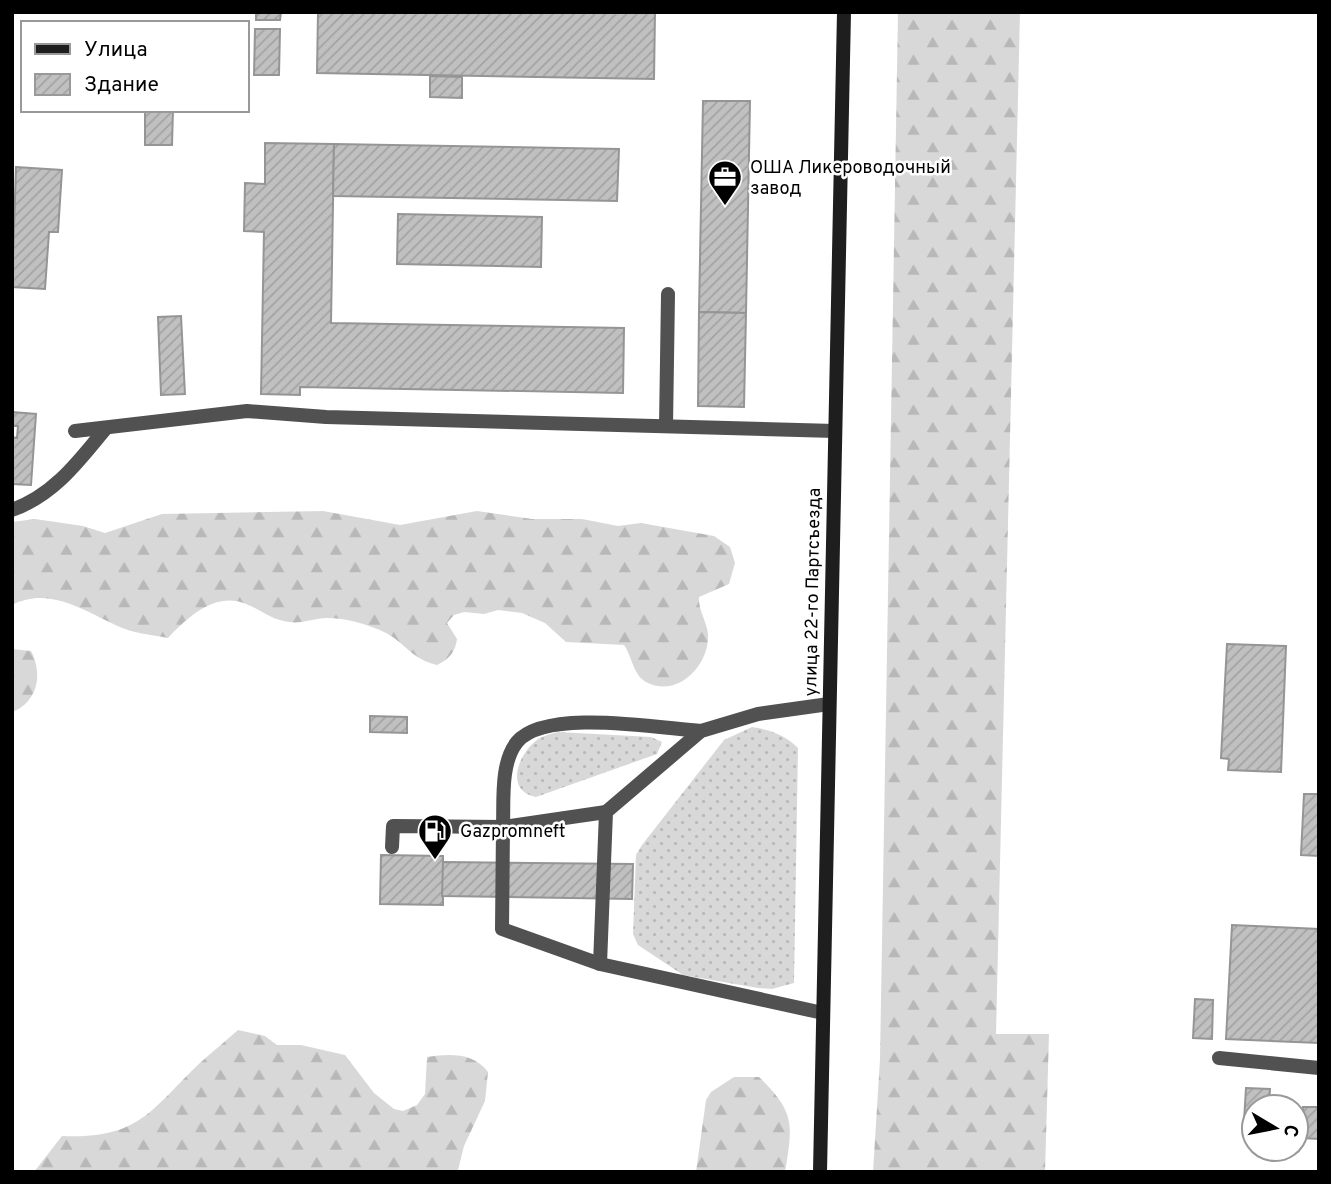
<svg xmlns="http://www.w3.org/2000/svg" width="1331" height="1184" font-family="Overpass,sans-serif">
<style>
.grass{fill:url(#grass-dots)}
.forest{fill:url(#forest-firs)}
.building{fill:url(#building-hatch);stroke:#959595;stroke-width:2}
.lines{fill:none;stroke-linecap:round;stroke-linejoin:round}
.service{stroke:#515151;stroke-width:14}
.secondary{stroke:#1e1e1e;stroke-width:14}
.labels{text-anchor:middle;stroke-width:5;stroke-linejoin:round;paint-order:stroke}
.poi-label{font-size:18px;fill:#000;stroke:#fff;text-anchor:start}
.street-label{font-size:18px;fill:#000;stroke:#fff}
</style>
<defs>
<pattern id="grass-dots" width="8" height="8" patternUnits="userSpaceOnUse" patternTransform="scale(1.75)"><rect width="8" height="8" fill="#d8d8d8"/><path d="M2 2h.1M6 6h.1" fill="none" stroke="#b8b8b8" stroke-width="1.8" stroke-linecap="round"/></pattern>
<pattern id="forest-firs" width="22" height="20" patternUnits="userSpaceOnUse" patternTransform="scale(1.75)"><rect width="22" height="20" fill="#d8d8d8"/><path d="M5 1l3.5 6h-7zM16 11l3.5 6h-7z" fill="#b8b8b8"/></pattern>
<pattern id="building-hatch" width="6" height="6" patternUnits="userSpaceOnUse" patternTransform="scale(1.75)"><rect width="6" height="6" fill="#c0c0c0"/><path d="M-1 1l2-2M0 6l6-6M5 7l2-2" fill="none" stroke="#a3a3a3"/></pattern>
</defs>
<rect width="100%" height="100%" fill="#fff"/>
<g class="grass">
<path d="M752 727C771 730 785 735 798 748L794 983 772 989 758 988 683 975 638 945 633 934 636 855 642 845 724 740Z"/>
<path d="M558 732 651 737 662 742 657 754 536 797C504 791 518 754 537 740 542 736 551 734 558 732Z"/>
</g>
<g class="forest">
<polygon points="898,12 1020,12 996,1034 1049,1034 1045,1172 873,1172 880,1059"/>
<path d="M323 511 400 525 477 511 532 519H582L618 526 641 523 714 536 730 547 735 563 729 584 699 597C698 610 707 622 708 634 710 665 677 699 646 682 633 675 632 656 624 645L566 642 545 623 522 613 498 610 484 614 464 612 454 615 447 623 457 639C455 653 449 659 437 665 411 659 406 643 384 632 367 624 345 618 327 618 314 618 302 624 289 622 271 620 262 610 246 604 215 591 187 618 168 638 154 635 138 634 125 629 90 615 51 584 12 605V522L35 519 83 526 105 533 162 514Z"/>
<path d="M12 649 31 651C43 674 38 702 12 712Z"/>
<path d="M238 1030 265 1036 277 1045H301L345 1055 374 1093 394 1109 403 1111 417 1105 425 1094 427 1057C449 1054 473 1052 488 1072L485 1101 464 1146 458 1170 34 1172 62 1136C141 1139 150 1110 201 1062 213 1051 226 1041 238 1030Z"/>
<path d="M734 1077H759C795 1112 793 1124 785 1172H696L706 1100 711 1092Z"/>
</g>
<g class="building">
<polygon points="256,12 281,12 280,20 256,20"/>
<polygon points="318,12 655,12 654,79 317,73"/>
<polygon points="255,29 280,29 279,75 254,75"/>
<polygon points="430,76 462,77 462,98 430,97"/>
<polygon points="703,101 750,101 746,313 699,312"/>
<polygon points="145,110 173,110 172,145 145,145"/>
<polygon points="265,143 334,144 331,323 624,328 623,393 300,387 300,395 261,394 264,232 244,231 245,183 265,184"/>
<polygon points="334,144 619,149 617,201 333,196"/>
<polygon points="16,167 62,170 58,232 49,232 45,289 12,287"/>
<polygon points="398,214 542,217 541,267 397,264"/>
<polygon points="699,312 746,313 744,407 698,406"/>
<polygon points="181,316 185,394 161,395 158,317"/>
<polygon points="12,412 36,414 31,485 12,484 12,437 17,438 18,426 12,426"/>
<polygon points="1227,644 1286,646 1281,772 1228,770 1229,759 1221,758"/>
<polygon points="370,716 407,717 407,733 370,732"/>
<polygon points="1304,794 1319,794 1319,856 1301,855"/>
<polygon points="381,855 443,856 443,905 380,904"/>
<polygon points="443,862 633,864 632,899 442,896"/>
<polygon points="1232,925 1319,929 1319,1043 1226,1039"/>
<polygon points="1195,999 1213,1000 1212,1039 1193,1038"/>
<polygon points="1246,1088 1270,1089 1269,1107 1254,1107 1254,1121 1244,1121"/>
<polygon points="1303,1107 1319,1107 1319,1139 1301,1138"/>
</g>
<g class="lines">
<g class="service">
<polyline points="666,426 668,294"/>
<polyline points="75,431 247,411 326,417 835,431"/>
<path d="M12 510C54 495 79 461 106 428"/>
<path d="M392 847 393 826 503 827C504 802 500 763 517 742 545 708 658 728 701 731"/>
<polyline points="600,964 502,929 503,827 606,812"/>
<polyline points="823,1013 600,964 606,812 701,731 758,714 829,704"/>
<polyline points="1219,1058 1319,1068"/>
</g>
<polyline class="secondary" points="820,1172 844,12"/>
</g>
<defs>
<g id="office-pin" transform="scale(1.75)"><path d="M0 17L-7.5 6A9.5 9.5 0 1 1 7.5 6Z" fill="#000" stroke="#fff"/><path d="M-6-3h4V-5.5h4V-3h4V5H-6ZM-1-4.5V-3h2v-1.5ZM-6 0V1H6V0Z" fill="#fff"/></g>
<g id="fuel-pin" transform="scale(1.75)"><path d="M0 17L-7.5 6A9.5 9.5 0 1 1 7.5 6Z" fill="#000" stroke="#fff"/><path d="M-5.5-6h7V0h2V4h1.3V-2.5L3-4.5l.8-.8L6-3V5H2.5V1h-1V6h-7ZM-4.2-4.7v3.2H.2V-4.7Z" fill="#fff"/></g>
</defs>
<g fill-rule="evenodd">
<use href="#office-pin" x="725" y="177"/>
<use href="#fuel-pin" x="435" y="831"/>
</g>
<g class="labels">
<g class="poi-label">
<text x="750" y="173">ОША Ликероводочный<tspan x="750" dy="21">завод</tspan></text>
<text x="460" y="837">Gazpromneft</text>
</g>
<g class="street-label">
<text transform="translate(812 592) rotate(-89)" y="6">улица 22-го Партсъезда</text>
</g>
</g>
<rect width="1331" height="1184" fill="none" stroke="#000000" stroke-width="28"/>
<rect x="21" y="21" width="228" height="91" fill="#ffffff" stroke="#999999" stroke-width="2"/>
<rect x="35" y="44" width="35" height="10" fill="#1e1e1e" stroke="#999999" stroke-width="2"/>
<text x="84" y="56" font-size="21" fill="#000000">Улица</text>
<rect x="35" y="74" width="35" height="21" fill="url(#building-hatch)" stroke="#999999" stroke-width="2"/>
<text x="84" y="91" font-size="21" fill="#000000">Здание</text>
<g transform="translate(1275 1128) rotate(100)"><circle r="33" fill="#ffffff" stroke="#999999" stroke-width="2"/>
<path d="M0-5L12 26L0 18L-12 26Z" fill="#000000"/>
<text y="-10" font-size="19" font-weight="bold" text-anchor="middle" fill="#000000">С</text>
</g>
</svg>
